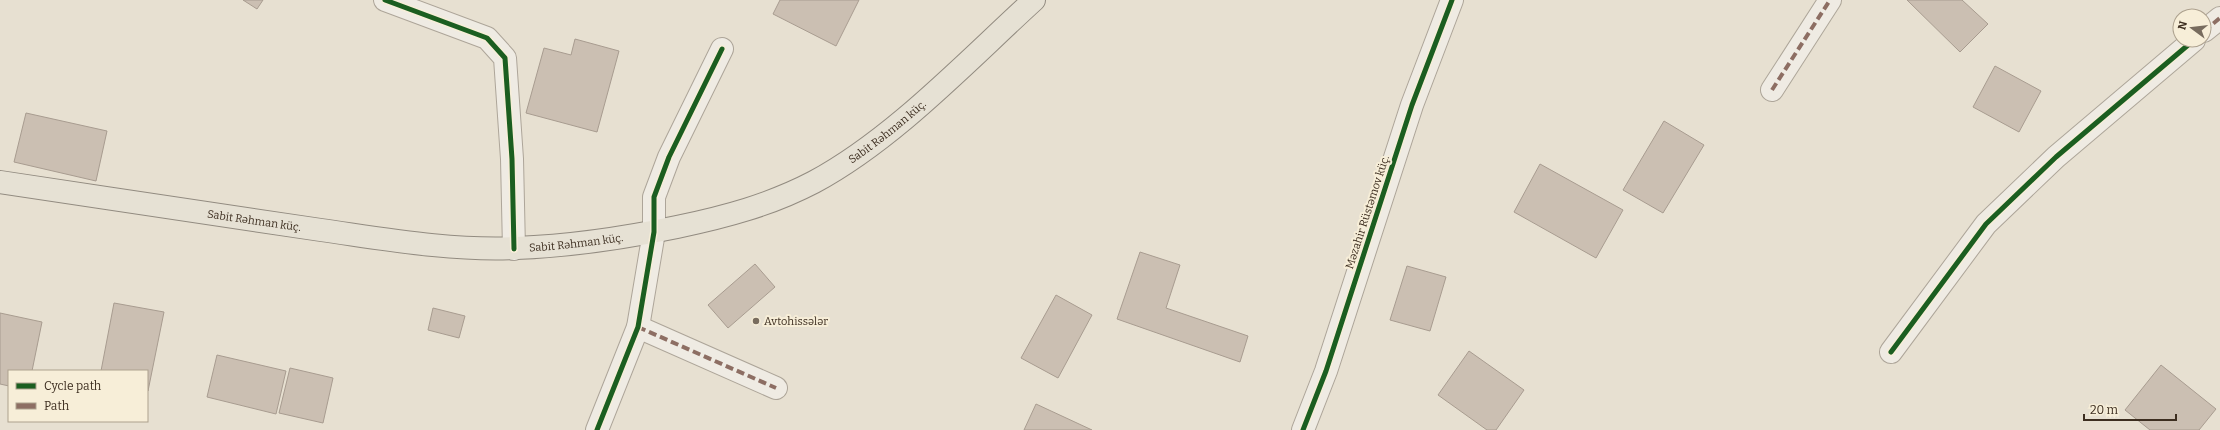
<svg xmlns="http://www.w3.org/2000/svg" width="2220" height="430" font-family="Bitter,serif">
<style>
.building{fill:#cbbfb2;stroke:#a89c90}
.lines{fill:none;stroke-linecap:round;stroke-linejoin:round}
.minor-casing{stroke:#ada599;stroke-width:24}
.major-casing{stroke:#928b80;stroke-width:24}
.minor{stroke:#efebe3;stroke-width:22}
.major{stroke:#e6e1d4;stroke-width:22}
.quiet{stroke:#8d6e63;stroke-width:4;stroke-dasharray:8 4;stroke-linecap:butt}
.cycleway-casing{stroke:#f7eed8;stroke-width:8}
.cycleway{stroke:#1b5e20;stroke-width:5}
.poi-dot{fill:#786c5e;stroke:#f7eed8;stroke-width:1.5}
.labels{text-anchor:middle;stroke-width:4;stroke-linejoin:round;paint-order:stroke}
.street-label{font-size:11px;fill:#3d2e20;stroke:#f7eed8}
.poi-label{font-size:11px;fill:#3d2e20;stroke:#f7eed8;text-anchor:start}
</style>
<rect width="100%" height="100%" fill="#e7e0d1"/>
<g class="building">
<polygon points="243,0 263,0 257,9"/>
<polygon points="780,0 859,0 836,46 773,14"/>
<polygon points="1907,0 1962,0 1988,24 1960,52"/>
<polygon points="575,39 619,51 597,132 526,113 544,48 571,55"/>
<polygon points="1995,66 2041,91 2019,132 1973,107"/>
<polygon points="26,113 107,131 96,181 14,162"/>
<polygon points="1664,121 1704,145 1663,213 1623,190"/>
<polygon points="1540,164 1623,210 1596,258 1514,212"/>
<polygon points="1140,252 1180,265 1166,308 1248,336 1240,362 1117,319"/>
<polygon points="755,264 775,287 728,328 708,305"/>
<polygon points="1407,266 1446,277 1430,331 1390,320"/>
<polygon points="1056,295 1092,315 1058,378 1021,358"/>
<polygon points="114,303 164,312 148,391 147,371 101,371"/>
<polygon points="433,308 465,316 459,338 428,330"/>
<polygon points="0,313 42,322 32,371 9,371 9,386 0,384"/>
<polygon points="1469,351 1524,390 1496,430 1487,430 1438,395"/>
<polygon points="217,355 286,371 276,414 207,397"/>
<polygon points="2161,365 2216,409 2199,430 2150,430 2125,410"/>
<polygon points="290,368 333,378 323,423 279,413"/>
<polygon points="1036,404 1092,430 1024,430"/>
</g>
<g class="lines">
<g class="minor-casing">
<g id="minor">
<polyline points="385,0 487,38 505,58 512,159 514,249"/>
<polyline points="2204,31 2220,18"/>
<polyline points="1772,90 1830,0"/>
<polyline points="638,327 776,388"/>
<polyline points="1891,352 1986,224 2056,157 2194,40"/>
<polyline points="597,430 638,327 654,232 654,197 669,157 722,49"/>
<polyline points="1303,430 1326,371 1412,105 1452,0"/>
</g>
</g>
<g class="major-casing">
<g id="major">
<path id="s1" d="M0 182C107 198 214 215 321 230 385 239 451 251 516 248 570 246 624 238 677 227 725 217 770 205 814 182 894 139 967 61 1034 0"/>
</g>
</g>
<use href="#minor" class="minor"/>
<use href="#major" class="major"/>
<g class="quiet">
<polyline points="2204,31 2220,18"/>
<polyline points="1772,90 1830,0"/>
<polyline points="638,327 776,388"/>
</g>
<g class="cycleway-casing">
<g id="cycleway">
<polyline points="385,0 487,38 505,58 512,159 514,249"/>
<polyline points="1891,352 1986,224 2056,157 2194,40"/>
<polyline points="597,430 638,327 654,232 654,197 669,157 722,49"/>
<polyline points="1303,430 1326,371 1412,105 1452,0"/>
</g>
</g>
<use href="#cycleway" class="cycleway"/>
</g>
<circle class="poi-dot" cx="756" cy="321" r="4"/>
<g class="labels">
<g class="street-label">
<text dy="4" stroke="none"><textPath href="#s1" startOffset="917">Sabit Rəhman küç.</textPath></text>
<text transform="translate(1367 212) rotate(-72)" y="4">Məzahir Rüstəmov küç.</text>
<text dy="4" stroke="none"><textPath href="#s1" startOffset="257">Sabit Rəhman küç.</textPath></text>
<text dy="4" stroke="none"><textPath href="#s1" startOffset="581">Sabit Rəhman küç.</textPath></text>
</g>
<g class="poi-label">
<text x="764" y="325">Avtohissələr</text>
</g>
</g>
<rect x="8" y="370" width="140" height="52" fill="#f7eed8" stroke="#ada18e"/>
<rect x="16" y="383" width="20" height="6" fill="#1b5e20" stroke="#ada18e"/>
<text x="44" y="390" font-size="12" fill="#3d2e20">Cycle path</text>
<rect x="16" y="403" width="20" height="6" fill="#8d6e63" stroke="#ada18e"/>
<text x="44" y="410" font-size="12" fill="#3d2e20">Path</text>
<g transform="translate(2192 28) rotate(285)"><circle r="19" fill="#f7eed8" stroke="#ada18e"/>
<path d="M0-3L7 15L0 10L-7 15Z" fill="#786c5e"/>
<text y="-6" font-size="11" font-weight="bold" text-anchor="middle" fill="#3d2e20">N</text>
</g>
<path d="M2084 414v6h92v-6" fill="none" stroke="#3d2e20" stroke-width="2"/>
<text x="2090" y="414" font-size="12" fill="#3d2e20" stroke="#f7eed8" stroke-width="3" paint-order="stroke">20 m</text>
</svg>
